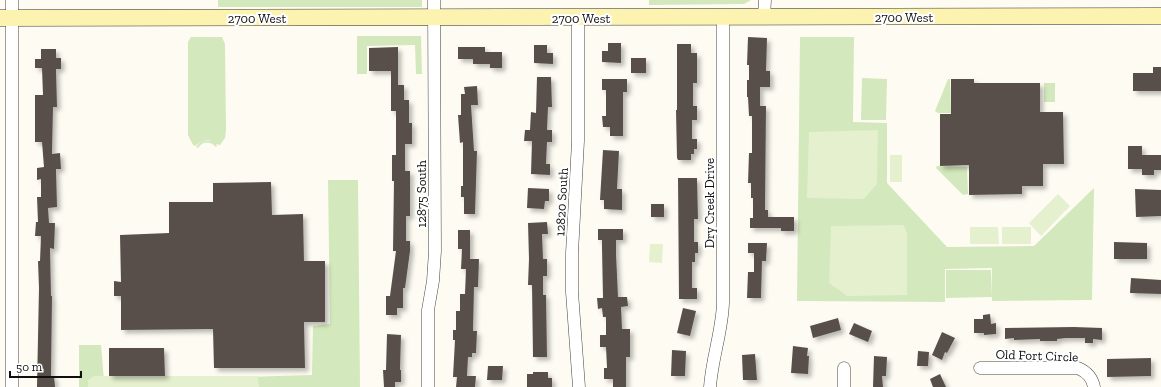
<svg xmlns="http://www.w3.org/2000/svg" width="1161" height="387" font-family="'Zilla Slab',serif">
<style>
.green{fill:#d3e8bc}
.pitch{fill:#e4f0ce}
.building{fill:#58504c;filter:url(#shadow)}
.lines{fill:none;stroke-linecap:round;stroke-linejoin:round}
.minor-casing{stroke:#424242;stroke-width:13}
.secondary-casing{stroke:#313131;stroke-width:17}
.minor{stroke:#fff;stroke-width:12}
.secondary{stroke:#fcf3b0;stroke-width:16}
.labels{text-anchor:middle;stroke-width:4;stroke-linejoin:round;paint-order:stroke}
.street-label{font-size:13px;fill:#0f0f0f;stroke:#fff}
</style>
<defs>
<filter id="shadow"><feDropShadow dx="3.5" dy="3.5" stdDeviation="2" flood-color="#0004"/></filter>
</defs>
<rect width="100%" height="100%" fill="#fefcf2"/>
<g class="green">
<rect x="218" y="0" width="204" height="7"/>
<polygon points="649,0 751,0 744,4 649,5"/>
<polygon points="357,36 421,36 422,74 416,74 415,45 367,46 367,74 357,74"/>
<path d="M191 37H222L225 44 226 130 225 138 220 145 216 144 217 146 216 147C210 141 203 141 198 148L196 147C201 140 207 140 214 142 206 138 201 141 195 146L193 145 188 135V42Z"/>
<polygon points="800,37 854,37 853,122 887,123 887,183 947,247 1034,246 1094,188 1092,300 992,301 992,268 945,269 945,302 797,301"/>
<polygon points="862,78 887,79 886,120 861,120"/>
<polygon points="948,79 950,79 951,113 938,113 935,111"/>
<rect x="1044" y="83" width="11" height="19"/>
<polygon points="937,166 967,167 968,194 963,195 936,168"/>
<polygon points="328,180 358,180 360,387 79,387 79,345 101,345 104,381 312,375 313,326 330,324"/>
<polygon points="946,270 991,270 992,297 946,298"/>
</g>
<g class="pitch">
<polygon points="878,130 877,184 864,199 807,198 809,132"/>
<rect x="890" y="155" width="12" height="27"/>
<polygon points="1058,194 1070,206 1041,236 1029,223"/>
<polygon points="904,225 907,234 907,295 847,296 829,283 831,226"/>
<polygon points="970,227 998,227 999,244 970,244"/>
<rect x="1002" y="227" width="29" height="17"/>
<polygon points="650,244 663,244 662,263 649,262"/>
<polygon points="94,376 258,376 259,387 88,387 88,380"/>
</g>
<g class="building">
<polygon points="748,37 767,38 766,71 770,71 770,87 760,87 760,106 766,106 765,210 768,210 768,217 794,217 794,231 781,231 781,228 750,228 750,218 753,218 753,198 751,198 751,183 748,183 749,153 752,153 752,116 749,116 748,97 747,97 747,80 749,80 749,65 747,65"/>
<polygon points="608,43 621,43 621,63 602,62 602,51 608,51"/>
<polygon points="677,44 691,44 691,53 697,53 697,83 693,83 693,106 697,106 697,120 692,120 692,139 697,139 697,149 694,149 694,154 691,154 691,160 678,160 677,158 676,110 677,110"/>
<polygon points="534,45 547,45 547,53 553,53 553,64 534,63"/>
<polygon points="398,47 398,85 404,85 404,100 409,100 409,123 412,123 412,144 405,144 405,171 410,171 410,216 406,216 406,241 410,241 410,251 405,288 403,288 403,308 397,308 397,315 386,315 386,296 390,296 396,251 393,251 394,181 392,181 392,155 396,155 396,111 391,111 391,71 369,71 369,48"/>
<polygon points="458,47 485,47 485,52 502,52 502,68 490,68 490,64 473,64 473,59 458,59"/>
<polygon points="41,49 56,49 56,58 61,58 61,69 56,69 57,107 53,107 52,154 60,153 61,169 56,169 57,207 48,208 49,223 55,223 54,249 50,248 51,296 52,296 51,376 54,376 55,387 37,387 39,288 38,261 40,261 41,236 35,236 36,222 38,222 37,197 41,197 41,179 37,180 37,168 44,167 42,142 35,142 35,95 43,95 42,68 35,68 35,59 41,59"/>
<rect x="631" y="58" width="15" height="15"/>
<polygon points="1153,67 1161,67 1161,91 1133,91 1133,73 1153,73"/>
<polygon points="537,77 551,77 552,107 548,107 547,130 552,130 552,142 547,142 546,164 550,164 550,175 531,174 532,141 524,141 525,130 530,130 531,112 536,113"/>
<polygon points="602,79 627,79 627,92 623,92 623,136 610,136 610,127 603,127 602,116 606,116 606,90 602,90"/>
<polygon points="951,79 974,79 974,83 1040,83 1040,112 1063,112 1064,164 1043,164 1043,186 1022,186 1022,194 969,195 969,165 940,166 940,114 951,114"/>
<polygon points="477,86 478,105 471,105 474,151 477,151 475,214 464,214 464,197 461,197 461,186 463,186 463,142 460,143 458,115 461,115 461,94 465,94 464,87"/>
<polygon points="1128,146 1142,146 1142,155 1161,155 1161,170 1154,170 1154,175 1142,175 1142,169 1128,169"/>
<polygon points="603,150 619,151 617,189 622,189 622,210 604,209 604,200 600,200"/>
<polygon points="678,178 697,178 698,219 694,219 694,242 698,242 698,253 695,253 695,262 692,262 692,288 697,288 697,299 679,299"/>
<polygon points="271,182 272,215 303,214 304,261 325,261 325,322 304,322 305,368 214,368 213,329 121,330 121,296 114,296 114,281 121,282 120,235 169,233 169,202 213,202 213,183"/>
<polygon points="528,188 549,189 549,201 545,201 544,209 527,208"/>
<polygon points="1135,189 1161,190 1161,216 1136,217"/>
<rect x="651" y="204" width="13" height="13"/>
<polygon points="547,222 548,234 542,234 543,259 547,259 547,276 543,276 543,295 546,295 547,357 533,357 532,285 528,285 529,259 528,223"/>
<polygon points="598,229 623,229 623,240 616,240 616,254 618,297 627,297 628,306 621,307 622,329 630,329 630,357 626,357 626,387 613,387 613,379 604,379 604,368 607,368 606,347 600,347 600,335 606,335 606,317 603,317 602,308 598,309 597,298 603,298 602,248 602,240 598,240"/>
<polygon points="458,230 470,230 470,259 479,259 478,287 474,287 473,331 477,331 476,353 472,353 472,357 468,357 467,376 476,376 475,387 456,387 457,377 453,377 455,340 453,340 453,330 456,330 456,311 460,311 460,294 465,294 466,269 461,269 462,249 458,249"/>
<polygon points="1114,242 1147,243 1147,259 1114,259"/>
<polygon points="748,243 767,243 766,261 762,261 761,298 747,298 748,272 754,272 754,253 748,253"/>
<polygon points="1131,278 1161,280 1161,294 1130,293"/>
<polygon points="683,308 696,311 690,336 677,333"/>
<polygon points="990,314 991,324 996,323 996,334 984,335 984,333 974,333 974,319 983,319 983,315"/>
<polygon points="838,318 841,330 813,338 810,326"/>
<polygon points="854,323 872,331 868,342 849,334"/>
<polygon points="1074,327 1102,328 1102,340 1093,339 1093,343 1085,343 1085,338 1066,338 1057,339 1057,341 1040,341 1040,339 1014,340 1014,338 1005,339 1005,328"/>
<polygon points="942,332 955,338 947,353 945,352 942,360 932,355"/>
<polygon points="387,334 401,335 400,370 401,370 401,382 395,382 395,387 384,387 383,370 386,370"/>
<polygon points="793,346 808,348 807,356 809,356 808,374 791,373"/>
<polygon points="109,348 164,348 165,376 109,376"/>
<polygon points="672,350 686,351 685,376 671,376"/>
<polygon points="918,351 929,352 928,366 917,366"/>
<polygon points="755,354 757,380 743,380 742,355"/>
<polygon points="874,356 887,357 886,376 882,376 883,387 873,387"/>
<polygon points="1151,358 1151,376 1107,377 1107,359"/>
<polygon points="488,366 503,366 502,380 487,380"/>
<polygon points="533,372 548,372 548,378 552,378 552,387 527,387 527,374 533,374"/>
<polygon points="940,374 946,387 933,387 930,379"/>
</g>
<g class="lines">
<g class="minor-casing">
<g id="minor">
<polyline points="764,17 765,0"/>
<polyline points="578,18 578,141 572,253 572,292 579,387"/>
<polyline points="844,368 844,387"/>
<path d="M980 368H1078C1087 372 1092 377 1094 387"/>
<polyline points="12,387 12,0"/>
<polyline points="428,387 428,310 433,281 435,251 434,0"/>
<path d="M710 387C712 358 722 332 723 303V17"/>
</g>
</g>
<g class="secondary-casing">
<polyline id="secondary" points="0,18 1161,16"/>
</g>
<use href="#minor" class="minor"/>
<use href="#secondary" class="secondary"/>
</g>
<g class="labels">
<g class="street-label">
<text x="904" y="22">2700 West</text>
<text x="257" y="23">2700 West</text>
<text x="581" y="23">2700 West</text>
<text transform="translate(421 194) rotate(-90)" y="5">12875 South</text>
<text transform="translate(561 202) rotate(-87)" y="5">12820 South</text>
<text transform="translate(709 203) rotate(-90)" y="5">Dry Creek Drive</text>
<text transform="translate(1037 355) rotate(2)" y="5">Old Fort Circle</text>
</g>
</g>
<path d="M10 371v6h71v-6" fill="none" stroke="#0f0f0f" stroke-width="2"/>
<text x="16" y="371" font-size="12" fill="#0f0f0f" stroke="#ffffff" stroke-width="3" paint-order="stroke">50 m</text>
</svg>
